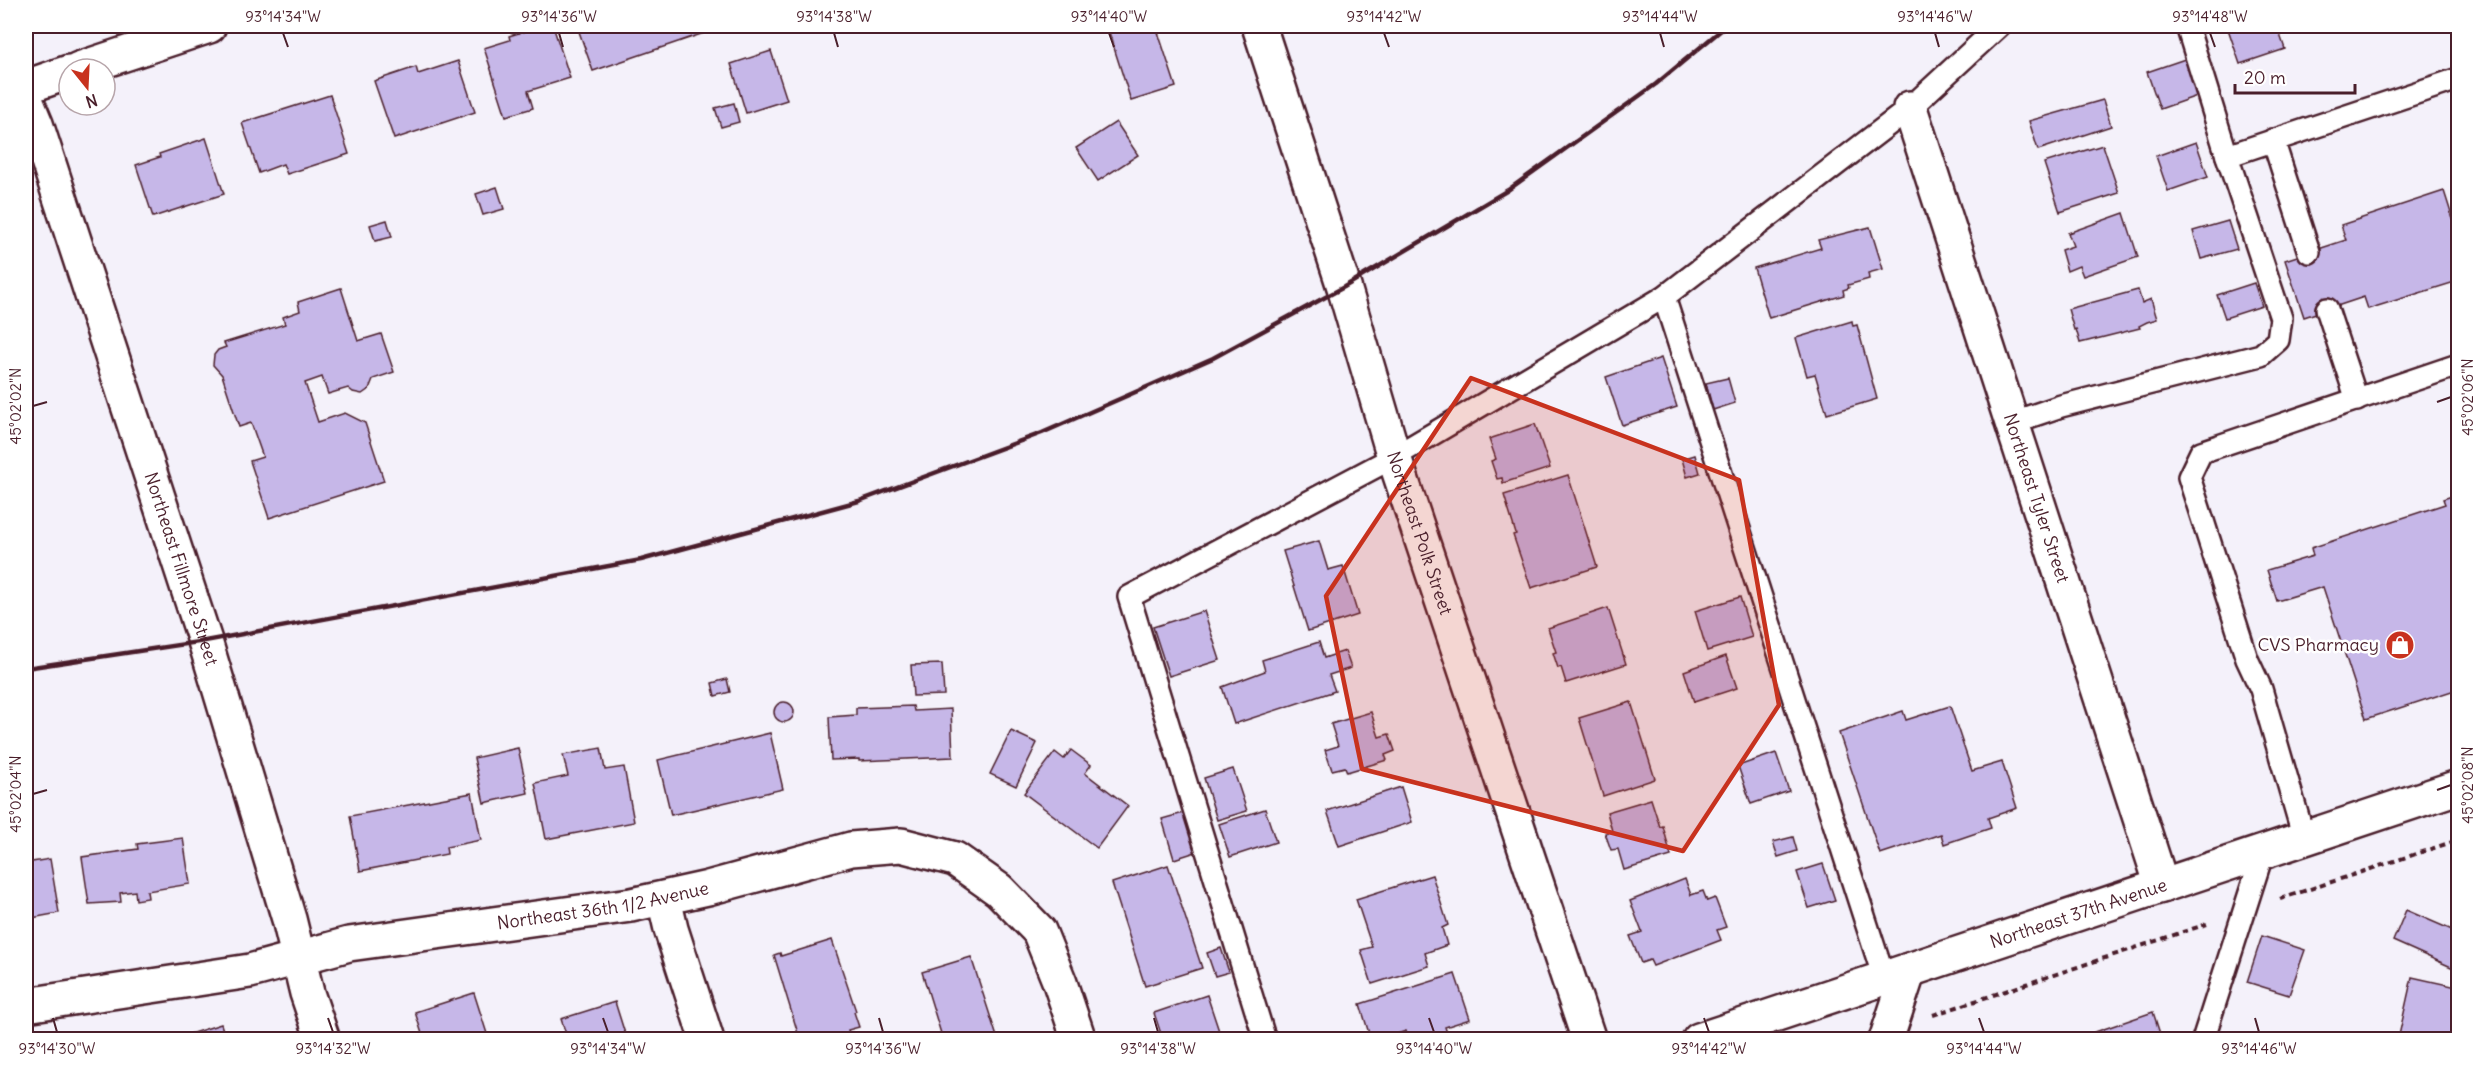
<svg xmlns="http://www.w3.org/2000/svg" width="2484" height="1065" font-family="Delius,sans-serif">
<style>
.building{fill:#c6b7e8;stroke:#4a1f2b;stroke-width:1.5}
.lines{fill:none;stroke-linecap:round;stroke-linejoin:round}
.service-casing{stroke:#4a1f2b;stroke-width:26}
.minor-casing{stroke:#4a1f2b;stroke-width:38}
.tertiary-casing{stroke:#4a1f2b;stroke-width:38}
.path{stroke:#4a1f2b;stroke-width:4;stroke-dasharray:6 4.5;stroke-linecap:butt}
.service{stroke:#fff;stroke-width:21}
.minor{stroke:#fff;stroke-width:33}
.tertiary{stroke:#fff;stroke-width:33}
.rail{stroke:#4a1f2b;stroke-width:4.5}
.marked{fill:#c8321e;fill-opacity:0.2;stroke:#c8321e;stroke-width:4.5;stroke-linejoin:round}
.ticks{fill:none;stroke:#4a1f2b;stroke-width:2}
.labels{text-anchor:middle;stroke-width:5;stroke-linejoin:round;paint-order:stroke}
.street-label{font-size:18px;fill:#4a1f2b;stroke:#fff}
.poi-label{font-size:18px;fill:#4a1f2b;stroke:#fff;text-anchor:end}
.neatline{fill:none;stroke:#4a1f2b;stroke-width:2}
.ticks-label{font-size:15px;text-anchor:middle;fill:#4a1f2b}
</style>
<rect width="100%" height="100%" fill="#f4f1fa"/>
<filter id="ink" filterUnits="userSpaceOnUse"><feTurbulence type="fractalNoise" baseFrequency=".0167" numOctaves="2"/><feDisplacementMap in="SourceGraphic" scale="12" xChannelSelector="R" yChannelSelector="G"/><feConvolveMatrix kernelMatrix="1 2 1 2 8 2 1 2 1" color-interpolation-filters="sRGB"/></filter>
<g filter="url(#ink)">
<g class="building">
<polygon points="542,26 553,26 570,78 528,91 533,108 506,116 484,48 510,40 509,36"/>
<polygon points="577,26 708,26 710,31 593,71"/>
<polygon points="1119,26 1156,26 1176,87 1131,101 1108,29"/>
<polygon points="2227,26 2277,26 2285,49 2240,64"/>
<polygon points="771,51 787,100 746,113 731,64"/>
<polygon points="2185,59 2197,96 2160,109 2147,72"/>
<polygon points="458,61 475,112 394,139 374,81 416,67 418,74"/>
<polygon points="330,95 349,154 287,174 283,164 259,173 242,123"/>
<polygon points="2103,100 2111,126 2038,150 2029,121"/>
<polygon points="734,103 739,122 721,127 715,108"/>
<polygon points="1116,122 1138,155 1098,181 1076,148"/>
<polygon points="206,138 224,194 153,217 136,165 160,157 159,154"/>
<polygon points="2196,142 2208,177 2168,191 2156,156"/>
<polygon points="2103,145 2119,193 2060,212 2044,163"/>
<polygon points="497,187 504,209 483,215 476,194"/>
<polygon points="2444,191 2458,235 2458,281 2368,309 2364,297 2304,317 2285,260 2346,240 2341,225"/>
<polygon points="2124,213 2138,257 2083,276 2079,266 2067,271 2061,250 2073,246 2068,233"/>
<polygon points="387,220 392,237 375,241 370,225"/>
<polygon points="2228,221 2237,249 2201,259 2193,231"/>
<polygon points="1870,227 1883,269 1868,273 1869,279 1848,285 1849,288 1843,290 1844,295 1769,318 1754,268 1821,248 1818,240"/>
<polygon points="2254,283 2262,306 2225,318 2217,295"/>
<polygon points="341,288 358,341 381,334 394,372 373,379 369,389 362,394 353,392 348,388 328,394 322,377 305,383 318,422 345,413 365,423 384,481 269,518 250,461 263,457 251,423 239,427 222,375 213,365 214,355 218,350 226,347 224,343 285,324 283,317 300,311 298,302"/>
<polygon points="2138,290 2142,303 2151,299 2157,319 2147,322 2139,326 2140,328 2080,343 2076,329 2074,330 2068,309"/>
<polygon points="1852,321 1853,326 1857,325 1877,399 1827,414 1815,374 1807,376 1796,338"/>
<polygon points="1661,358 1677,407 1622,425 1606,377"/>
<polygon points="1728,378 1735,403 1713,410 1706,383"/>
<polygon points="1535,424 1550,468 1503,483 1502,478 1497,479 1491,461 1496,459 1489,439"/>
<polygon points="1695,455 1700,473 1687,477 1682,459"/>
<polygon points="1568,475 1597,567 1531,588 1513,535 1516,534 1504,495"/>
<polygon points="2458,494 2458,689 2366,719 2323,587 2277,601 2267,570 2313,556 2311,548 2445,504 2443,499"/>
<polygon points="1319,541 1328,570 1343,566 1358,615 1308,631 1283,551"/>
<polygon points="1740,597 1752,637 1707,651 1695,611"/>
<polygon points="1608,608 1626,664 1566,683 1561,667 1558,668 1553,653 1556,652 1548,628"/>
<polygon points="1204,611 1220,660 1169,676 1153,627"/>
<polygon points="1319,642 1324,658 1345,651 1351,668 1329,675 1335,691 1234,724 1222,687 1265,671 1262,660"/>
<polygon points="1726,656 1737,688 1694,702 1684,671"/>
<polygon points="942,664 944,695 913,696 911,665"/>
<polygon points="727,679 730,692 715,696 712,683"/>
<circle cx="784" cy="712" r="10"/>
<polygon points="1631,702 1655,779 1603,796 1579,718"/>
<polygon points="913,706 914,711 951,709 953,757 859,761 859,759 831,760 829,717 856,715 856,708"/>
<polygon points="1950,706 1972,771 2002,762 2017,808 1988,818 1991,828 1944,844 1941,834 1880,854 1839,733 1903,711 1906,720"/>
<polygon points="1371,712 1379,737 1389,734 1395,751 1385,755 1387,760 1347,772 1345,767 1332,770 1325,750 1338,746 1331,724"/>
<polygon points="1011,731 1037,743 1016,786 990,774"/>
<polygon points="770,733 783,789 671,815 658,760"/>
<polygon points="518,748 528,793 484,803 474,758"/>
<polygon points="601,748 605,770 624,767 634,822 546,839 535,783 568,776 563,755"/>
<polygon points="1071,750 1091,765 1085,773 1128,806 1097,848 1024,793 1055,752 1064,759"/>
<polygon points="1776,753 1789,791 1751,804 1738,766"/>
<polygon points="1233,769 1247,811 1217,820 1204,778"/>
<polygon points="1401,787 1412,822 1339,846 1327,811"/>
<polygon points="472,793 481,840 446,847 447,854 360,871 350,816"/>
<polygon points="1651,799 1660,827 1663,826 1671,856 1624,870 1618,849 1611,850 1605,833 1612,831 1607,812"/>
<polygon points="1265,809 1276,842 1230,857 1219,824"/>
<polygon points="1187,812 1199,851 1174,859 1162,819"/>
<polygon points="1793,837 1797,851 1778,857 1773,842"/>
<polygon points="183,838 190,884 147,891 148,898 136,900 135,891 120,893 121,902 89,904 82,857 138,849 137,844"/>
<polygon points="50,859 59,913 26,919 26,863"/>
<polygon points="1823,864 1835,900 1809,908 1797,872"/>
<polygon points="1168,865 1202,968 1145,986 1112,883"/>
<polygon points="1432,875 1448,925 1442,928 1447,945 1425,953 1429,966 1372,984 1361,950 1372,947 1356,899"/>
<polygon points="1685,879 1691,895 1703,891 1707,901 1715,898 1726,927 1717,930 1721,940 1653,966 1650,960 1641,963 1630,936 1642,932 1630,901"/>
<polygon points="2406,910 2452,930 2458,915 2458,970 2393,941"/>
<polygon points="2262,936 2305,950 2289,995 2247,982"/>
<polygon points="832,940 856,1011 854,1012 859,1027 848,1030 851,1040 800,1040 774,955 780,953 781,956"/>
<polygon points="1221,948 1229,972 1215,976 1207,953"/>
<polygon points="971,957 998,1040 943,1040 922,972"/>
<polygon points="1455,974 1470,1019 1445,1027 1447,1033 1426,1040 1409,1040 1406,1031 1379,1040 1371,1040 1360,1004"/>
<polygon points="2412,977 2457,987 2453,1008 2458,1009 2458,1040 2398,1040"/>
<polygon points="474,993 489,1040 424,1040 415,1012"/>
<polygon points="1207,995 1222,1040 1163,1040 1154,1013"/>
<polygon points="615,1002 627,1040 568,1040 561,1019"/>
<polygon points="2153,1012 2162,1040 2072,1040"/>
<polygon points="221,1024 226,1040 171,1040"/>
</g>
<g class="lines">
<g class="service-casing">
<g id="service">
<polyline points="2273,140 2309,252"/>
<polyline points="2227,156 2458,79"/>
<polyline points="1664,297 1884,978"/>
<polyline points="2327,309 2357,400"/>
<polyline points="2011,423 2061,406 2261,355 2278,340 2281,318 2227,156 2187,26"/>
<polyline points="2304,838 2261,689 2247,659 2189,477 2201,452 2458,365"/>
<polyline points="1265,1040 1129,597 1394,457 1664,297 1910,108 1999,26"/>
<polyline points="2203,1040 2263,852"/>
</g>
</g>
<g class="minor-casing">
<g id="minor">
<path id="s1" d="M1259 26 1344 287 1394 457 1589 1040"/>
<polyline points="79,69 209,26"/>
<polyline points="26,87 69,72"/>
<path id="s2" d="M26 100 36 124 205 641 289 919 307 993 323 1040"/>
<path id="s3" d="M1910 108 2162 886"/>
<polyline points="664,899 671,929 707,1040"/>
<path id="s4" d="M26 1005 250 971 349 944 631 905 708 888 851 849 901 845 955 859 999 890 1039 931 1060 983 1079 1040"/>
<polyline points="1886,1040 1909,970"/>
</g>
</g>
<g class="tertiary-casing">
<g id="tertiary">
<path id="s5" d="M1699 1040 2458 787"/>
</g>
</g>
<g class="path">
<polyline points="2280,899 2458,840"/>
<polyline points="1933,1015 2207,924"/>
</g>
<use href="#service" class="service"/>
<use href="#minor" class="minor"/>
<use href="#tertiary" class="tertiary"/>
<polyline class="rail" points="26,668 205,641 641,560 859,501 1042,433 1213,358 1344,287 1508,190 1656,84 1726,26"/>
</g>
</g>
<path class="marked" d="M1471 378 1739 480 1779 705 1683 851 1362 769 1326 596Z"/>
<path class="ticks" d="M283 33 288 47M559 33 563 47M834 33 838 47M1109 33 1114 47M1384 33 1389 47M1660 33 1664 47M1935 33 1939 47M2210 33 2215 47M2437 402 2451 397M33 406 47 402M2437 790 2451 785M33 794 47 790M53 1018 57 1032M328 1018 333 1032M603 1018 608 1032M879 1018 883 1032M1154 1018 1158 1032M1429 1018 1434 1032M1704 1018 1709 1032M1979 1018 1984 1032M2255 1018 2259 1032"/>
<defs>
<g id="shop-disc" transform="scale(1.5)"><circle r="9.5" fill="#c8321e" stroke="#fff"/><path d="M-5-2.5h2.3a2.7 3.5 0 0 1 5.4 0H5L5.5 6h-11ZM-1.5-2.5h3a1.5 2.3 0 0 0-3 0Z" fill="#fff"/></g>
</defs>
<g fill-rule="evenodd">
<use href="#shop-disc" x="2400" y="645"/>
</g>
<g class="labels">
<g class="street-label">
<text dy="6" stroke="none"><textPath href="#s3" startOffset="410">Northeast Tyler Street</textPath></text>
<text dy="6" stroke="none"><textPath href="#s1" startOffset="532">Northeast Polk Street</textPath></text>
<text dy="6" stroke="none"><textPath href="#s2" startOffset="494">Northeast Fillmore Street</textPath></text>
<text dy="6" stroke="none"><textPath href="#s4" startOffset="586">Northeast 36th 1/2 Avenue</textPath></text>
<text dy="6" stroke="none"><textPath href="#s5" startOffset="400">Northeast 37th Avenue</textPath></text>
</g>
<g class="poi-label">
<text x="2379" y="651">CVS Pharmacy</text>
</g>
</g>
<rect width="2484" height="1065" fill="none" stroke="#fff" stroke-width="66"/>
<g transform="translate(87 87) rotate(162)"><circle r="28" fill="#ffffff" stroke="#b7a5aa" stroke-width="1.5"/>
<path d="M0-4.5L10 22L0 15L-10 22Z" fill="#c8321e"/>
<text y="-9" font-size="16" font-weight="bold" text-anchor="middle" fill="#4a1f2b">N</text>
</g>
<path d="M2235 84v9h120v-9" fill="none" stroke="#4a1f2b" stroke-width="3"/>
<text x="2244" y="84" font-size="18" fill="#4a1f2b" stroke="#ffffff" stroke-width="4.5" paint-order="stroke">20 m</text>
<rect x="33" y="33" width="2418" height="999" class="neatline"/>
<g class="ticks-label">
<text x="283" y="22">93°14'34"W</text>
<text x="559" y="22">93°14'36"W</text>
<text x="834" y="22">93°14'38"W</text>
<text x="1109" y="22">93°14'40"W</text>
<text x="1384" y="22">93°14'42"W</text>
<text x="1660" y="22">93°14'44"W</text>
<text x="1935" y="22">93°14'46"W</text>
<text x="2210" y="22">93°14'48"W</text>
<text transform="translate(2468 397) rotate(-90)" y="5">45°02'06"N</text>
<text transform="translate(16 406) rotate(-90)" y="5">45°02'02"N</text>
<text transform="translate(2468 785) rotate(-90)" y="5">45°02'08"N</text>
<text transform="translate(16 794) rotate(-90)" y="5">45°02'04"N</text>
<text x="57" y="1054">93°14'30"W</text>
<text x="333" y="1054">93°14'32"W</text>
<text x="608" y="1054">93°14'34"W</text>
<text x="883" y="1054">93°14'36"W</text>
<text x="1158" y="1054">93°14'38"W</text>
<text x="1434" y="1054">93°14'40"W</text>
<text x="1709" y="1054">93°14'42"W</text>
<text x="1984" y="1054">93°14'44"W</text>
<text x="2259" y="1054">93°14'46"W</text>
</g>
</svg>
